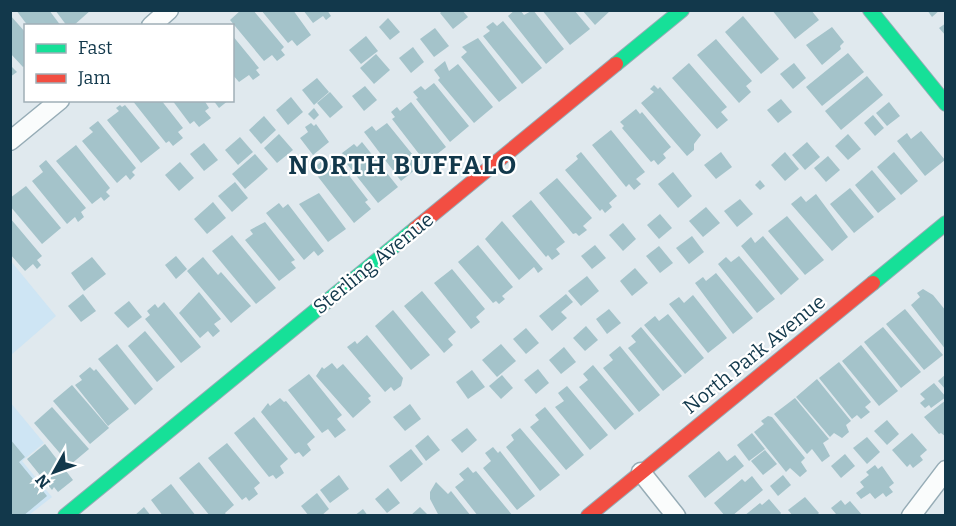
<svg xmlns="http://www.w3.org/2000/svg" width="956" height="526" font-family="Bitter,serif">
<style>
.built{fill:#cee5f4}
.building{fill:#a4c3ca}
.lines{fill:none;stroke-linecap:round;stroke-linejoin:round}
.street-casing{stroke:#96acb6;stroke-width:21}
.fast-casing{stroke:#96acb6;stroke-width:16}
.jam-casing{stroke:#96acb6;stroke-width:16}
.street{stroke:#fafcfc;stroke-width:18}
.fast{stroke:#16e098;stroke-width:14}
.jam{stroke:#f24e42;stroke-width:14}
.labels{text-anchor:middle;stroke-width:4.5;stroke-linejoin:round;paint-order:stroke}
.street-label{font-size:20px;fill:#12384b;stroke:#fff}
.district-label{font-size:26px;font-weight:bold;letter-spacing:1.5px;fill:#12384b;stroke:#fff}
</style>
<rect width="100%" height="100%" fill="#e0e9ee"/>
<g class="built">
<polygon points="10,260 56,316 11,355 10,355"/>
<polygon points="10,402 44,443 22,461 52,497 29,515 11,515"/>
</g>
<g class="building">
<polygon points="16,10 49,10 61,26 28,26"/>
<polygon points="55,10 91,10 73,26 67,26"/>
<polygon points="241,10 253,10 284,47 281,50 285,55 277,61 272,55 264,61 230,20"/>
<polygon points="261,10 293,10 311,35 297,46 292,40 288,43"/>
<polygon points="303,10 327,10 331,16 326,20 323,16 313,23"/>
<polygon points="443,10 462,10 468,17 453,29 440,13"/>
<polygon points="515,10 520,10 524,15 533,10 564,49 546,64 508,16"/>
<polygon points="542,10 574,10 590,29 570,45"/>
<polygon points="582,10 611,10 595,25"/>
<polygon points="772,10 811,10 819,20 795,39"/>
<polygon points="927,10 940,10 932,17"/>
<polygon points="10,15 26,33 26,65 23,67 10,53"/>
<polygon points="743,16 779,59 761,74 725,32"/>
<polygon points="388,18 400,32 390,40 379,27"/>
<polygon points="503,21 542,68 522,84 483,36 490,31 486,27 493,22 497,26"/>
<polygon points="946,23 946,36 939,28"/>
<polygon points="832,27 844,42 840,46 841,49 822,65 806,45"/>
<polygon points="435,28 449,46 434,57 420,39"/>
<polygon points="232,35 259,68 256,70 260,75 253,80 249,75 239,82 232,74"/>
<polygon points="366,36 378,51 361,64 349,50"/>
<polygon points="478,38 517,88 499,102 461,57 467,52 462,47"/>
<polygon points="716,39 752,81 746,86 751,92 739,103 697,55"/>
<polygon points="413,47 424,62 411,73 399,58"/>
<polygon points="848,53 864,72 822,106 806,87"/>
<polygon points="376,54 390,70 374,84 360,68"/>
<polygon points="445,61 449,71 458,64 493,107 474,123 438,80 440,78 434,70"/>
<polygon points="689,63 727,107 721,112 728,120 717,129 672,78"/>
<polygon points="794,63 806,78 793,89 780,74"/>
<polygon points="10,65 17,72 10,77"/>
<polygon points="867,76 883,95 841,130 825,111"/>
<polygon points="317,78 329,92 314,105 302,90"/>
<polygon points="434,83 469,126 450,142 416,99 418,98 413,92 421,86 425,90"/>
<polygon points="654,85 658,89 660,87 701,135 694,144 694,150 687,156 641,103 654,92 650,89"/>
<polygon points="365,86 377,100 364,111 352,96"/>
<polygon points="330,92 343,107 330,118 317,103"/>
<polygon points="291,97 303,112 288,125 276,110"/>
<polygon points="781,99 792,112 778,123 767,110"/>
<polygon points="132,100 161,100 183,128 178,132 183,138 173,146 169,141 166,143"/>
<polygon points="172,100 204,100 209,108 205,111 211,118 199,127 194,121 190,124"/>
<polygon points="213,100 229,100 219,108"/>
<polygon points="411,102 446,147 426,163 392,119 395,117 391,112 397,107 400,111"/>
<polygon points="889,102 900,116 887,126 876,113"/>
<polygon points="120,105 122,107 125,105 160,148 141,163 107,120 119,111 116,108"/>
<polygon points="314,108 319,115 314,120 308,114"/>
<polygon points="636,109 640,114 642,112 671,147 663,154 666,158 658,165 654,160 651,162 622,128 624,126 620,122"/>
<polygon points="873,115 884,128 875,136 864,123"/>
<polygon points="264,116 276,130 261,144 249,130"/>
<polygon points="98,121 136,168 132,172 135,175 130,180 126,175 117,183 82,141 93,132 89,128"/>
<polygon points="311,123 314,126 316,124 329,142 313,155 300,138 308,132 305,127"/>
<polygon points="387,123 421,165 401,181 364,132 372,126 376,131"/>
<polygon points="611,130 645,172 636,179 641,184 634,190 629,184 626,187 592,145"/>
<polygon points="921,131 945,160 925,176 897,141 907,133 911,139"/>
<polygon points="279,134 293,150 277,163 264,148"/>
<polygon points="848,134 861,149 848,160 835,146"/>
<polygon points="240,137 253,152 238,165 225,150"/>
<polygon points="362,142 398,187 378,203 343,159 345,157 342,153 354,144 357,147"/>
<polygon points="807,142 820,157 805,170 792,155"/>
<polygon points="204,143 218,160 204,171 190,154"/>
<polygon points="76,145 110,188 106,192 110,196 104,201 101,197 92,204 56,161"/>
<polygon points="581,152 617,196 609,203 612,207 605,213 602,209 600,211 565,170 578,159 576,156"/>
<polygon points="721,152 732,167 716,179 704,165"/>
<polygon points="785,152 799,169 785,181 771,165"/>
<polygon points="894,152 918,181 901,195 877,167"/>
<polygon points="255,154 268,169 245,189 232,174"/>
<polygon points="828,156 840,170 826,182 814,168"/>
<polygon points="46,160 86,208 81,212 84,217 78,222 75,217 67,224 32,181 43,172 39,166"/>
<polygon points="323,160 328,167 337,160 368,200 365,202 371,209 354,223 312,169"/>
<polygon points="180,162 194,178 179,191 165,175"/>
<polygon points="872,170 896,199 878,213 855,185"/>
<polygon points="673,172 692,196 678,208 658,184"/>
<polygon points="557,178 592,218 583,226 587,230 579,236 576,233 573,234 539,193"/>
<polygon points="760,180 765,186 760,190 755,185"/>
<polygon points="235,182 248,198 232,212 218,196"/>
<polygon points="26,186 61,228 42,244 10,206 10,198"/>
<polygon points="850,188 874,217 854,233 830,204"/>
<polygon points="319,193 346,229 328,242 299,204"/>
<polygon points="816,194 848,237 832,251 791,204 801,196 806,202"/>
<polygon points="740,199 753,214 737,227 724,211"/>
<polygon points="531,200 565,242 556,249 560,254 552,260 548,255 546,257 512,216"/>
<polygon points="213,202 226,218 207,234 194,219"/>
<polygon points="279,203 283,208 288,204 324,251 318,256 314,251 304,260 266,213"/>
<polygon points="706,207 720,223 703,237 689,221"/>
<polygon points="660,214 672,228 659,239 647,225"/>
<polygon points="787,216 824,260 805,275 768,231"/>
<polygon points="10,218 42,256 37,260 41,265 37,269 33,264 25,271 10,254"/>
<polygon points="502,221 543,269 538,273 534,267 519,280 485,239"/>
<polygon points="265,222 295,260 291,262 296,268 279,281 245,240 253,234 250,230"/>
<polygon points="623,223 636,239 623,251 609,235"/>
<polygon points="232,235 276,288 256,304 212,251"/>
<polygon points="692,236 704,252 689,264 676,248"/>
<polygon points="763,236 799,279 781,295 741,246 751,237 755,243"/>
<polygon points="478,245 513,287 502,296 505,299 499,304 496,301 493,303 458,262"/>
<polygon points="595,245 606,258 592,269 581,256"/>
<polygon points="659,246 673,263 660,273 646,256"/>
<polygon points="176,256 187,269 176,279 165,265"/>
<polygon points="739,256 775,299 757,313 718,264 726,257 731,262"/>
<polygon points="92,257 106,274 84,291 71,273"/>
<polygon points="203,257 218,275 221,272 251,306 231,323 187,271"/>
<polygon points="635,268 648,283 632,296 620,281"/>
<polygon points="452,269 485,309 476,317 480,322 471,329 434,283"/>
<polygon points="716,273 753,318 733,334 695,283 703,277 706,281"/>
<polygon points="587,276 599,291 581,306 568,291"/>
<polygon points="923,289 933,295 946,311 946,350 911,305 920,297 917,293"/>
<polygon points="422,291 456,332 448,339 453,345 444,353 404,306"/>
<polygon points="199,292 221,319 214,324 220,331 213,337 208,331 200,338 179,313"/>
<polygon points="83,294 96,311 81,322 68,306"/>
<polygon points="566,294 573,302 561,312 567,318 552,331 539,316"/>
<polygon points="693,295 727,338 708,353 669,304 679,297 684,303"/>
<polygon points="129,301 142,317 128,328 114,313"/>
<polygon points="164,302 201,347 181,363 145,319 150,315 147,311 155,304 158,308"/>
<polygon points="609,309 621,323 607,334 596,319"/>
<polygon points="905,309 943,355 924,370 886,324"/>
<polygon points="393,310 430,355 411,370 375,326"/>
<polygon points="668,314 704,358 685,374 644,325 655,316 659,321"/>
<polygon points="586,326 598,340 585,351 573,338"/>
<polygon points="641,327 682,376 663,391 628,348 636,342 631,336"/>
<polygon points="883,327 921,372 901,388 864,342"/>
<polygon points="526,328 539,343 526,354 513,339"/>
<polygon points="145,331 175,367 157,382 128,346"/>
<polygon points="367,335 403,378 401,386 394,391 391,387 385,392 347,347 355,341 357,344"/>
<polygon points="117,344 153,389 135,405 98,359"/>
<polygon points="501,344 516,361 497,377 482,360"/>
<polygon points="861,345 898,391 879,406 842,361"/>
<polygon points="620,346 660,395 639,412 603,368 613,360 609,355"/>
<polygon points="564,347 576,362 561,374 549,360"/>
<polygon points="839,362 871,402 865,407 870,412 861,419 857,415 852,419 819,378"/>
<polygon points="332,363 337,369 343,364 371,396 368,398 371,402 353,418 316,376 322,367 324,369"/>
<polygon points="593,365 634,414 615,430 579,387 588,380 583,374"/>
<polygon points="90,367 94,371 96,369 129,409 108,426 75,385 82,380 79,376"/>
<polygon points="538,369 549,383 536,394 524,380"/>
<polygon points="472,370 485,387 468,399 456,382"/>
<polygon points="309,374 342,415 337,419 346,430 335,438 328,429 322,433 288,390"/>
<polygon points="946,374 946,390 938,381"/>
<polygon points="502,375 513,388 501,399 489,386"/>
<polygon points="817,379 851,421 846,425 849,432 842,438 834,433 830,437 796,397"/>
<polygon points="934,383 946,397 931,408 929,405 925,408 920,403 925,399 920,394"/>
<polygon points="72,385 109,428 90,444 53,401"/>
<polygon points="567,386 608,435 590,450 555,407 564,401 558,393"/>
<polygon points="280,398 284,402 286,401 315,437 307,444 311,450 303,457 299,452 295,454 261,412 268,403 270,406"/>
<polygon points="795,398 829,439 823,443 830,456 822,462 812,449 807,454 774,414"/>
<polygon points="946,400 946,437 941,433 939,434 924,417"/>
<polygon points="410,404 421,419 405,431 393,417"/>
<polygon points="52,407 89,449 70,465 34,423"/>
<polygon points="545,407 584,455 566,470 530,427 539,420 535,415"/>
<polygon points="768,416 772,417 805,458 801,462 807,471 800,477 790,468 786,472 754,432 764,424 761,421"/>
<polygon points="254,417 288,459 280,466 284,473 276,479 273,475 269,477 234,433"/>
<polygon points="887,420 899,434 887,445 874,431"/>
<polygon points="467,428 477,440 462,453 451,440"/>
<polygon points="520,428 560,475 540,491 506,447 514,440 511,435"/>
<polygon points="752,433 765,449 749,461 737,445"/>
<polygon points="912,433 927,450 920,456 923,460 913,468 910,464 907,467 892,450"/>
<polygon points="428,435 440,450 426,461 415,446"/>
<polygon points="867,437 880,452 867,464 853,448"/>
<polygon points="10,439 25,457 19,462 47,496 23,516 10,516"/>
<polygon points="227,443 260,483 254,488 258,494 249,501 246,497 242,500 208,458"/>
<polygon points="45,444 73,480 58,492 54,487 52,490 27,459"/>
<polygon points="493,447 498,453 500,451 535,496 517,510 483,468 491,461 485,453"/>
<polygon points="411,449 423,464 401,482 389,466"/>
<polygon points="765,450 777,464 763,475 751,461"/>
<polygon points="719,451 727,461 735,455 744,466 705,498 688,476"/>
<polygon points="845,454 855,466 841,478 831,466"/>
<polygon points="199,462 234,505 225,513 227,516 210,516 179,478"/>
<polygon points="875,465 878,469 882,466 894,483 889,487 893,492 886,497 883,493 875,499 870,493 861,499 856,493 864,487 860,482 869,475 866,472"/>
<polygon points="468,467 473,473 476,471 513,516 478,516 455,487 464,480 459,474"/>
<polygon points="339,475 349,489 330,503 320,490"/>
<polygon points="783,475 791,485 778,496 770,486"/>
<polygon points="752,476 763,490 732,516 725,516 714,503 742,479 745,482"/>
<polygon points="436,482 448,494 451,491 471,516 439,516 430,499 430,492"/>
<polygon points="171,484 196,516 163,516 151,500"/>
<polygon points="388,488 400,503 387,513 375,499"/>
<polygon points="317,493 329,509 321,516 309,516 301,506"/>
<polygon points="805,497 819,513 816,516 793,516 788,510"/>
<polygon points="769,499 781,513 779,516 744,516 760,503 762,505"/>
<polygon points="841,500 845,505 850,501 863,516 833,516 836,514 831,508"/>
<polygon points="144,507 151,516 134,516"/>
<polygon points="420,507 429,516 410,516"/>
<polygon points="363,509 368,516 354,516"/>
</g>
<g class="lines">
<g class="street-casing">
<g id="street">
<polyline points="151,26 169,10"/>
<polyline points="10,141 60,100"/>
<polyline points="641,472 676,516"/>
<polyline points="911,516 946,470"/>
</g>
</g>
<g class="fast-casing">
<g id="fast">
<polyline points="870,10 946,104"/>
<polyline points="616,64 682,10"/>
<polyline points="873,283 946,223"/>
<polyline points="65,516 415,229"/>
</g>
</g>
<g class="jam-casing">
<g id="jam">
<polyline points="415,229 616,64"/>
<polyline points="588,516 873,283"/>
</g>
</g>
<use href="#street" class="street"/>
<use href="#fast" class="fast"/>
<use href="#jam" class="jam"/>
</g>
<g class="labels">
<g class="street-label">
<text transform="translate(373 263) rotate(-39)" y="7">Sterling Avenue</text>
<text transform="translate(754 354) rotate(-39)" y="7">North Park Avenue</text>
</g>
<g class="district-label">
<text x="403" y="174">NORTH BUFFALO</text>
</g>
</g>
<rect width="956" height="526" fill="none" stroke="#12384b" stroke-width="24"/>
<rect x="24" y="24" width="210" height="78" fill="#ffffff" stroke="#a0afb7" stroke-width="1.5"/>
<rect x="36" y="44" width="30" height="9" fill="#16e098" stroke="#a0afb7" stroke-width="1.5"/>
<text x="78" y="54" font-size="18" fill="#12384b">Fast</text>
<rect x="36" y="74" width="30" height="9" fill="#f24e42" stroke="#a0afb7" stroke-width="1.5"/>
<text x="78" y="84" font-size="18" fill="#12384b">Jam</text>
<g transform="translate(54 472) rotate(230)" stroke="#ffffff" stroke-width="4.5" paint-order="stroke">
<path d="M0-4.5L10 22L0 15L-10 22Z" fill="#12384b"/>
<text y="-9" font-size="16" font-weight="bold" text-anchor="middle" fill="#12384b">N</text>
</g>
</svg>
